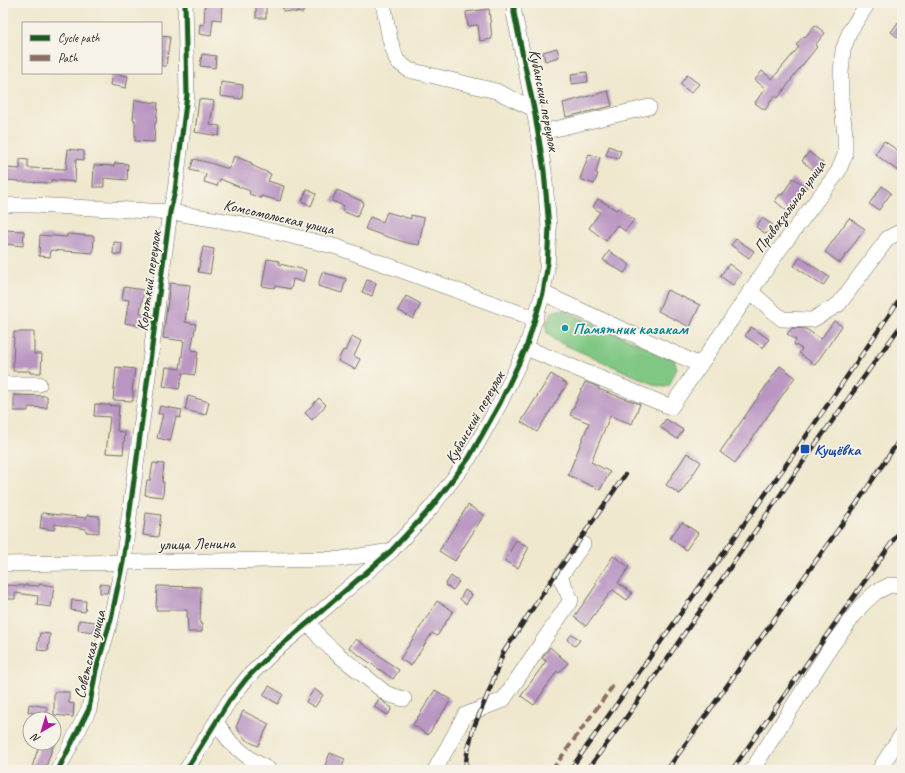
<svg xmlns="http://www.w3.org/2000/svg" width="905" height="773" font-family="Caveat,sans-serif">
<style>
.green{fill:#7fc783;stroke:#557957}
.building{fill:#b996c2}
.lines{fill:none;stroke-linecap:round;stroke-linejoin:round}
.minor-casing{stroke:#706d64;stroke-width:16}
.minor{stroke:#fff;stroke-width:15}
.rail-casing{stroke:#2b2b2b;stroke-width:4.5}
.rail{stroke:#f7f3e8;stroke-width:3;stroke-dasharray:9;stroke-linecap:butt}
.quiet{stroke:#8d6e63;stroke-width:4;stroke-dasharray:8 4;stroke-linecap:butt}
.cycleway-casing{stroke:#f7f3e8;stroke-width:8}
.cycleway{stroke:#1b5e20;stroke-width:5}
.culture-dot{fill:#0f9aa8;stroke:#f7f3e8;stroke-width:1.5}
.transit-dot{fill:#1a4fb4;stroke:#f7f3e8;stroke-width:1.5}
.labels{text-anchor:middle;stroke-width:3.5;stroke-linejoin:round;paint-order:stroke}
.street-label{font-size:16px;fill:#2b2b2b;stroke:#f7f3e8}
.culture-label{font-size:16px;font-weight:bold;fill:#0d838f;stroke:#f7f3e8;text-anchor:start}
.transit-label{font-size:16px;font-weight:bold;fill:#164399;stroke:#f7f3e8;text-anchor:start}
</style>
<rect width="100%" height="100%" fill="#f7f3e8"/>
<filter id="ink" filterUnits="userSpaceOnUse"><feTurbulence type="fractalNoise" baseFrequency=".025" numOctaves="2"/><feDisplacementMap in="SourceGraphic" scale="8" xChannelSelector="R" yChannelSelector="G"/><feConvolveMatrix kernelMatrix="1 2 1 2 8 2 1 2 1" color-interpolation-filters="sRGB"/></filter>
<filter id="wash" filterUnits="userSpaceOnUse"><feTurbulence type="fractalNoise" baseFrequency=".012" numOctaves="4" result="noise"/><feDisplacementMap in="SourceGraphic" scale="16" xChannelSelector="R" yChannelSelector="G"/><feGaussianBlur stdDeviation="0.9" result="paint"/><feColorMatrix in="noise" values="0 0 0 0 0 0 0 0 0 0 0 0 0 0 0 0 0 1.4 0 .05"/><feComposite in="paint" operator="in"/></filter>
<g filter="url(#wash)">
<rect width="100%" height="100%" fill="#efe8ce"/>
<polygon class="green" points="558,310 563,310 674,359 677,368 669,386 664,387 655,385 554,340 547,333 546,324 552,312"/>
<g id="blocks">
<g class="building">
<polygon points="205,3 222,3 221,20 213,19 211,36 199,34 200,24 204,25"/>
<rect x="256" y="3" width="10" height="15"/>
<polygon points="284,3 304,3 303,13 283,11"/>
<polygon points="489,9 492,39 480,41 478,25 468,26 466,12"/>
<polygon points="902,17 902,41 891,32"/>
<polygon points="815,25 825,33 815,45 817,47 791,79 792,79 778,98 775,95 765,110 755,103 765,88 755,80 762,71 772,79 799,47 796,45 804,36 805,37"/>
<polygon points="161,36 170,37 166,66 161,66"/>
<polygon points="557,48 559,57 545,61 543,52"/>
<polygon points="202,54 216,56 215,68 200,66"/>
<polygon points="587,72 588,82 572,84 571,74"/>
<polygon points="112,73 128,76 126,88 110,85"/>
<polygon points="687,75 699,84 691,93 680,84"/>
<polygon points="221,82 243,85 242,99 220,96"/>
<polygon points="608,91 612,106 566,117 563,103"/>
<polygon points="199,99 214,101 210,125 220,126 219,136 195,132"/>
<polygon points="135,100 158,103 156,123 155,123 154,142 135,141 135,120 133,120"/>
<polygon points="884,141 902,153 902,174 875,154"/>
<polygon points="609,146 621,151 618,159 606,155"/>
<polygon points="68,149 84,151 84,160 76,159 75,182 51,180 51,183 27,182 19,182 19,181 6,180 6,168 20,169 20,159 28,160 28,168 66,169"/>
<polygon points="809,152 823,163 816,172 802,161"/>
<polygon points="589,154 600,157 596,173 598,174 594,184 580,179"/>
<polygon points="234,156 252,163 251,165 271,174 268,181 284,186 280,201 261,196 261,198 249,194 250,191 220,179 217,186 204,182 206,174 190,170 194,159 210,163 229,169"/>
<polygon points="115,163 128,164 127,180 104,178 104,187 93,187 94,165 114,166"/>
<polygon points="793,178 807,187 788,212 775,201 780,194 782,195"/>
<polygon points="882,186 891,193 879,210 869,204"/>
<polygon points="307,189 316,194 311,206 302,201"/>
<polygon points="337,190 364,202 357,217 342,211 344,206 332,201"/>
<polygon points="598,199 616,210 618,208 634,220 625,231 617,225 606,241 589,228 600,212 593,207"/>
<polygon points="387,212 411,219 411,215 424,218 419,245 407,243 379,234 365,229 370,217 383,222"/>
<polygon points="762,218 773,225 766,234 756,227"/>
<polygon points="849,218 865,229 840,263 825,252"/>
<polygon points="5,230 24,231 23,246 4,244"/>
<polygon points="67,234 94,236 93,253 51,250 50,257 39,256 40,235 67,237"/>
<polygon points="736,239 754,251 749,258 731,245"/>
<polygon points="114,242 122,243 121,255 113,254"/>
<polygon points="203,247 214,249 210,274 198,272"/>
<polygon points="609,251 630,265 624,273 603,260"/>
<polygon points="800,257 829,277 823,286 794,266"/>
<polygon points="267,259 279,261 279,264 306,270 303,282 293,279 291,289 275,286 274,288 262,286"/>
<polygon points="729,264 741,273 733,285 720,276"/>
<polygon points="322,272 346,279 342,293 318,286"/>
<polygon points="367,280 376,283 372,296 362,292"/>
<polygon points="170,283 190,285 185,322 196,324 191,350 198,351 195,375 183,373 179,389 163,386 166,367 180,369 184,341 163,338"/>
<polygon points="124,287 144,290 140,313 145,313 142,326 125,323 129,300 122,299"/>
<polygon points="667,290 700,305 690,327 658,311"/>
<polygon points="406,296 421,304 413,319 398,310"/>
<polygon points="834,321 842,326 815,365 799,353 802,349 794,344 796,340 787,334 792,328 806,329 821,339"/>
<polygon points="751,327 769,339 763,348 745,336"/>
<polygon points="14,332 34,332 34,354 42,354 41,373 30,373 30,371 13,371"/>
<polygon points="352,336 361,341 354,356 360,359 355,369 338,361 343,350 345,351"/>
<polygon points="780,366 795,377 735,463 720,452"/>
<polygon points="116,367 135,369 132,391 133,391 133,401 113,400"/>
<polygon points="551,374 567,384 537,432 521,422"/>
<polygon points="585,382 599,387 598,389 640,404 632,424 610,416 591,462 610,472 600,490 568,475 589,423 570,415"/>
<polygon points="14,395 47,396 47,408 28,407 28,411 14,411"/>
<polygon points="188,396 209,402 206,415 185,410"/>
<polygon points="319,398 326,405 312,420 305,413"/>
<polygon points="95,404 119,406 117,431 125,432 123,454 106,453 110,417 94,416"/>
<polygon points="160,406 182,410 180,418 176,417 170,441 157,438 163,414 158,414"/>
<polygon points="666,419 683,430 677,439 660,427"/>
<polygon points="687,453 701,462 680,494 666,485"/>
<polygon points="153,463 164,464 162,482 164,482 163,497 145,495 147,480 150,480"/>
<polygon points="468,505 484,515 455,561 439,551"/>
<polygon points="42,513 87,518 87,515 99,516 99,533 86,532 86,529 55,524 54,530 40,528"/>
<polygon points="146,513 161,515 158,537 143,535"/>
<polygon points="682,522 698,533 686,550 670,538"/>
<polygon points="516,540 529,547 518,568 505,561"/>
<polygon points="613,556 629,567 618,583 632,593 627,600 613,590 610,593 586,626 574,617 597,584 595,583"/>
<polygon points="451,576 459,582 453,590 445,585"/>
<polygon points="40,584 54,586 51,607 37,605 38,596 15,593 15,599 3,599 3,585 25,586 25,585 39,586"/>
<polygon points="100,584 109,585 107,593 100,593"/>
<polygon points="157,586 201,587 200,624 202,624 202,632 188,632 187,610 156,610"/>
<polygon points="465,590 472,595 466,604 460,599"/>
<polygon points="72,600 86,601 85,612 71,610"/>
<polygon points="437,601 453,611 437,636 432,633 411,666 400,659"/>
<polygon points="79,620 95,622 94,632 78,630"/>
<polygon points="40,633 50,634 48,651 37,650"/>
<polygon points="572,634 580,640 575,646 567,640"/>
<polygon points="356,639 399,670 393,679 349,648"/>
<polygon points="550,647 568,663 559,673 557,671 534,705 521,696 546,661 542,658"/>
<polygon points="269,686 283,694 278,704 263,695"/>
<polygon points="314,689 323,695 315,707 306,702"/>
<polygon points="435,690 451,700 428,735 413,725"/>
<polygon points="54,692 69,692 69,703 74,704 73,717 54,715"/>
<polygon points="379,699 392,708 388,715 374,707"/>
<polygon points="29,704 47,707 46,715 28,712"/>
<polygon points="243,711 269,724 258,746 246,740 236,727"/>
<polygon points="40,743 54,743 45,770 38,770 32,767"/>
<polygon points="330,753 345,759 341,770 323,770"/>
</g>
</g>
</g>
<g filter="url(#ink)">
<use href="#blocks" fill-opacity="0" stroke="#706d64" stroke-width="1"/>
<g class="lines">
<g class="minor-casing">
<g id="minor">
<polyline points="383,3 390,40 397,61 409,70 496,91 534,109"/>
<polyline points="538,133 649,107"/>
<polyline points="3,205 33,205 170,212 243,224 337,247 536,319"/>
<polyline points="750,291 782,319 812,320 839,304 888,238 902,231"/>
<polyline points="543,293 700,365"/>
<polyline points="526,348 671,407 779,250 838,172 845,155 845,135 841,99 841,73 843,50 850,31 868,3"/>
<polyline points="3,384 39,384"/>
<polyline points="3,564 341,559 391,551"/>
<polyline points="309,622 320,638 335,652 387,694 404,699"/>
<polyline points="216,722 231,743 252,760 269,770"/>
<polyline points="58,770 89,709 96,670 111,619 123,562 170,212 175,191 187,95 185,3"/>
<polyline points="186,770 229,701 247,678 273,652 309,622 391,551 431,508 469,458 500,403 526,348 543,293 547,269 549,227 544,171 538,133 534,109 514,13 514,3"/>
<polyline points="435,770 465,715 503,700 571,600 560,577 583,544"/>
<polyline points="752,770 832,645 861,606 876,592 890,585 902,586"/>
<polyline points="879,770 902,734"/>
</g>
</g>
<use href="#minor" class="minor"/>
<g class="rail-casing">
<g id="rail">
<polyline points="465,770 467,754 473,729 490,689 503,653 551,581 625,475"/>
<polyline points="570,770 800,445 902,296"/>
<polyline points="587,770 626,718 810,452 902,324"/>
<polyline points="667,770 857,503 902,436"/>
<polyline points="732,770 902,528"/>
</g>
</g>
<use href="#rail" class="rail"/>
<polyline class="quiet" points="552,770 615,683"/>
<g class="cycleway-casing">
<g id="cycleway">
<polyline points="58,770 89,709 96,670 111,619 123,562 170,212 175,191 187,95 185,3"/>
<polyline points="186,770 229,701 247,678 273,652 309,622 391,551 431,508 469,458 500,403 526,348 543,293 547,269 549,227 544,171 538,133 534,109 514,13 514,3"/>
</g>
</g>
<use href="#cycleway" class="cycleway"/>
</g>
</g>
<circle class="culture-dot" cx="565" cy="328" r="4"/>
<rect class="transit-dot" x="800" y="444" width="10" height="10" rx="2"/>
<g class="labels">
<g class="street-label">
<text transform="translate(545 100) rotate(79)" y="6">Кубанский переулок</text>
<text transform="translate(789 206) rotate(-54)" y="6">Привокзальная улица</text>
<text transform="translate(279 216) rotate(13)" y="6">Комсомольская улица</text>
<text transform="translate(148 281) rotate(-82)" y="6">Короткий переулок</text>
<text transform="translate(474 417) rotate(-60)" y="6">Кубанский переулок</text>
<text transform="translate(197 543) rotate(-1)" y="6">улица Ленина</text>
<text transform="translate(89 654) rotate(-76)" y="6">Советская улица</text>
</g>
<g class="culture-label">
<text x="573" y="334">Памятник казакам</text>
</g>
<g class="transit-label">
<text x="814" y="455">Кущёвка</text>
</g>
</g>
<rect width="905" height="773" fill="none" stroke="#f7f3e8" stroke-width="16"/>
<rect x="22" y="22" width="140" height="52" fill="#f7f3e8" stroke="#a5a39c"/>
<rect x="30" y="35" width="20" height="6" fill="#1b5e20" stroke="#a5a39c"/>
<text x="58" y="42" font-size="12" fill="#2b2b2b">Cycle path</text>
<rect x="30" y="55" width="20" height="6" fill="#8d6e63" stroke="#a5a39c"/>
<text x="58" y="62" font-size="12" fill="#2b2b2b">Path</text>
<g transform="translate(42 731) rotate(218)"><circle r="19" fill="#f7f3e8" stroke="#a5a39c"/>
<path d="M0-3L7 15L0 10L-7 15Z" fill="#b5179e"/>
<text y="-6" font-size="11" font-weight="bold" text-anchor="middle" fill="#2b2b2b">N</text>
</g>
</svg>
